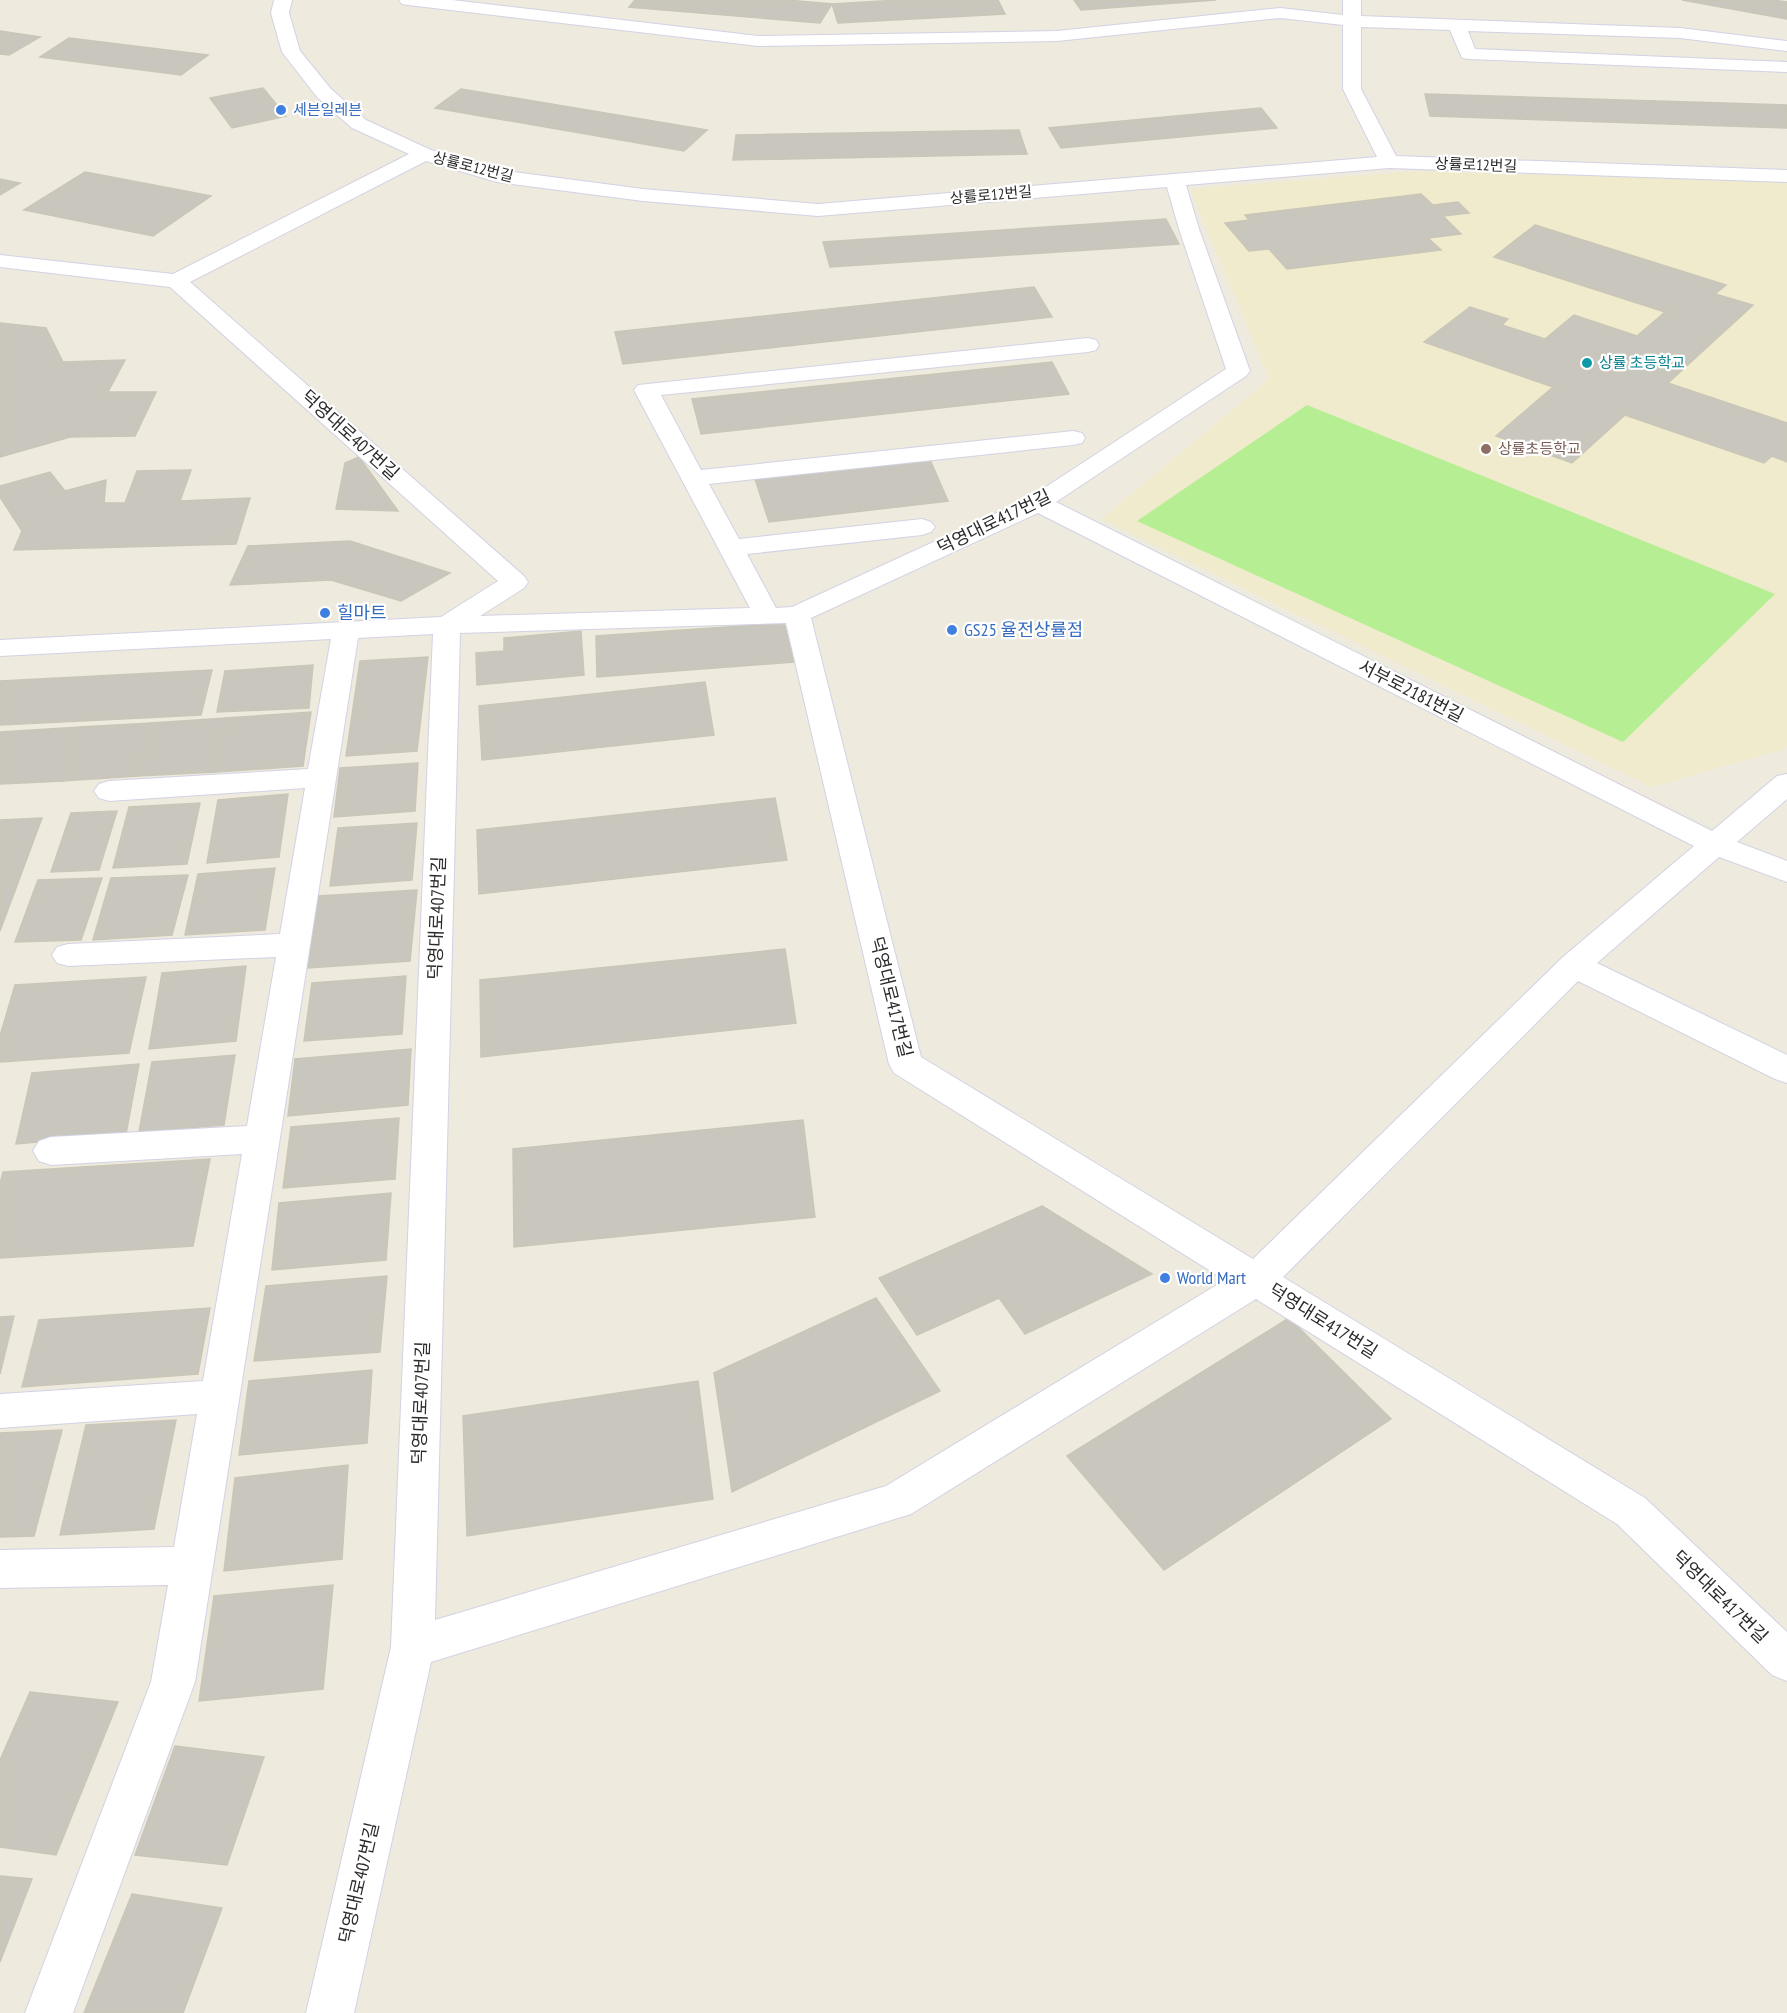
<svg xmlns="http://www.w3.org/2000/svg" width="1787" height="2013" font-family="'PT Sans Narrow','Noto Sans KR',sans-serif">
<style>
.education{fill:#f0ebcc}
.pitch{fill:#b5ee93}
.building{fill:#c9c7bd;stroke:#c9c6b7;stroke-width:1.5}
.lines{fill:none;stroke-linecap:round;stroke-linejoin:round}
.minor-casing{stroke:#d2d2e5;stroke-width:2}
.minor{fill:#fff;fill-rule:evenodd}
.shop-dot{fill:#3f7fe0;stroke:#fff;stroke-width:2}
.culture-dot{fill:#0f9aa8;stroke:#fff;stroke-width:2}
.education-dot{fill:#8d6e63;stroke:#fff;stroke-width:2}
.labels{text-anchor:middle;stroke-width:4.5;stroke-linejoin:round;paint-order:stroke}
.far-shop-label{font-size:15px;fill:#366cbe;stroke:#fff;text-anchor:start}
.far-street-label{font-size:15px;fill:#2b2b2b;stroke:#fff}
.far-culture-label{font-size:15px;fill:#0d838f;stroke:#fff;text-anchor:start}
.far-education-label{font-size:15px;fill:#785e54;stroke:#fff;text-anchor:start}
.street-label{font-size:18px;fill:#2b2b2b;stroke:#fff}
.shop-label{font-size:18px;fill:#366cbe;stroke:#fff;text-anchor:start}
</style>
<rect width="100%" height="100%" fill="#eeeadd"/>
<polygon class="education" points="1418,171 1787,182 1787,746 1784,749 1652,787 1101,519 1269,379 1190,189"/>
<polygon class="pitch" points="1307,405 1775,594 1623,742 1137,521"/>
<g class="building">
<polygon points="635,0 787,0 832,4 820,23 629,7"/>
<polygon points="899,0 998,0 1005,14 838,23 832,4"/>
<polygon points="1074,0 1216,0 1081,10"/>
<polygon points="1682,0 1773,0 1787,2 1787,19"/>
<polygon points="0,31 40,37 9,55 0,54"/>
<polygon points="69,38 208,55 181,75 40,57"/>
<polygon points="263,88 286,116 232,128 210,98"/>
<polygon points="461,89 707,130 684,151 435,108"/>
<polygon points="1425,94 1787,105 1787,128 1430,116"/>
<polygon points="1261,108 1277,128 1061,148 1049,128"/>
<polygon points="1019,130 1027,154 733,160 736,135"/>
<polygon points="85,172 211,196 153,236 24,210"/>
<polygon points="0,179 20,183 0,195"/>
<polygon points="1421,194 1433,205 1458,202 1469,213 1443,216 1461,234 1428,238 1441,250 1287,269 1269,249 1249,251 1225,223 1249,220 1245,215"/>
<polygon points="1166,219 1179,244 830,267 823,242"/>
<polygon points="1535,225 1726,285 1715,294 1753,305 1668,383 1787,423 1787,462 1772,456 1764,463 1625,415 1572,463 1496,436 1553,387 1424,342 1470,307 1508,319 1502,325 1545,339 1574,315 1637,336 1665,312 1494,257"/>
<polygon points="1034,287 1052,317 623,364 615,332"/>
<polygon points="0,323 46,328 63,362 125,360 108,392 156,392 135,436 70,437 0,457"/>
<polygon points="1052,362 1069,394 701,434 692,399"/>
<polygon points="928,455 948,501 769,522 754,476"/>
<polygon points="359,457 398,511 336,509 345,463"/>
<polygon points="191,470 180,501 250,498 236,544 14,550 22,531 0,497 0,486 50,472 65,491 106,480 104,503 125,503 137,471"/>
<polygon points="350,541 450,573 401,601 331,580 230,585 248,546"/>
<polygon points="784,623 794,662 597,677 596,636"/>
<polygon points="581,631 584,675 477,685 476,653 504,651 504,638"/>
<polygon points="428,657 417,751 346,756 360,661"/>
<polygon points="313,665 309,708 217,712 225,671"/>
<polygon points="212,670 201,715 0,725 0,681"/>
<polygon points="705,682 714,735 482,760 479,706"/>
<polygon points="311,712 303,766 216,772 226,718"/>
<polygon points="226,718 216,772 138,776 151,723"/>
<polygon points="151,723 138,776 63,781 80,727"/>
<polygon points="80,727 63,781 0,784 0,732"/>
<polygon points="418,763 415,811 334,817 340,768"/>
<polygon points="288,794 279,857 207,863 218,800"/>
<polygon points="775,798 787,860 479,894 477,830"/>
<polygon points="200,803 187,864 113,868 129,807"/>
<polygon points="117,811 99,870 51,872 71,813"/>
<polygon points="42,818 0,931 0,820"/>
<polygon points="417,823 412,880 330,886 338,828"/>
<polygon points="275,868 265,930 185,935 198,874"/>
<polygon points="188,875 172,935 93,940 111,878"/>
<polygon points="102,878 81,940 15,942 38,880"/>
<polygon points="417,890 410,961 308,968 318,896"/>
<polygon points="785,949 796,1023 481,1057 480,980"/>
<polygon points="246,966 236,1041 149,1049 162,973"/>
<polygon points="406,976 402,1034 304,1041 312,983"/>
<polygon points="146,977 129,1053 0,1062 0,1036 15,985"/>
<polygon points="411,1049 408,1105 288,1116 295,1059"/>
<polygon points="235,1055 224,1125 139,1132 152,1062"/>
<polygon points="139,1064 126,1134 16,1144 32,1073"/>
<polygon points="399,1118 395,1179 283,1188 291,1127"/>
<polygon points="803,1120 815,1217 514,1247 513,1149"/>
<polygon points="210,1159 193,1246 0,1258 0,1184 3,1172"/>
<polygon points="391,1193 386,1260 272,1270 279,1203"/>
<polygon points="1042,1206 1152,1274 1025,1334 999,1298 917,1335 879,1278"/>
<polygon points="387,1276 380,1352 254,1361 266,1286"/>
<polygon points="876,1298 940,1391 732,1492 714,1373"/>
<polygon points="210,1308 198,1374 22,1387 39,1320"/>
<polygon points="14,1316 0,1374 0,1317"/>
<polygon points="1289,1318 1391,1419 1164,1570 1067,1456"/>
<polygon points="372,1370 367,1443 239,1455 249,1381"/>
<polygon points="698,1381 713,1499 467,1536 463,1416"/>
<polygon points="176,1420 154,1529 60,1535 86,1425"/>
<polygon points="62,1430 34,1536 0,1537 0,1433"/>
<polygon points="348,1465 342,1559 224,1571 235,1478"/>
<polygon points="333,1585 323,1689 199,1701 214,1596"/>
<polygon points="30,1692 118,1702 56,1855 0,1847 0,1760"/>
<polygon points="175,1746 264,1757 227,1865 135,1855"/>
<polygon points="0,1876 32,1879 0,1962"/>
<polygon points="132,1894 222,1908 183,2013 84,2013"/>
</g>
<g class="lines">
<g class="minor-casing">
<path id="minor" d="M274 0H292L289 13 300 51 331 89 366 120 431 150 499 170 643 189 818 204 1377 157 1343 89V25L1280 18 1057 41 758 46 408 5 402 4 399 0H452L758 36 1057 31 1280 8 1343 15V0H1361V16L1680 28 1787 41V51L1680 38 1468 31 1475 49 1787 62V72L1468 59 1462 58 1450 30 1361 27V89L1396 156 1787 170V182L1389 168 1186 185 1199 229 1250 371 1246 376 1056 502 1712 831 1777 776 1787 774V799L1737 842 1787 861V882L1719 857 1597 963 1787 1055V1083L1775 1079 1578 981 1283 1277 1645 1498 1787 1632V1681L1772 1675 1617 1524 1256 1299 911 1514 431 1662 354 2013H306L391 1647 433 634 358 638 195 1682 73 2013H25L151 1682 168 1585 0 1588V1550L174 1547 197 1414 0 1428V1394L203 1381 242 1154 51 1165 39 1161 33 1151 39 1141 51 1137 247 1126 276 957 68 966 57 963 52 955 57 947 68 944 280 934 305 788 109 801 99 798 94 791 99 784 109 781 308 769 331 639 0 656V640L441 617 498 581 170 287 0 267V255L173 274 409 154 352 128 317 97 282 52 271 13ZM426 161 497 182 643 201 818 216 1167 187 1179 229 1226 369 1029 498 792 607 776 608 747 554 922 535 931 532 935 527 931 522 922 519 739 539 709 484 1073 445 1082 443 1085 438 1082 433 1073 431 701 470 661 395 1088 352 1096 350 1099 345 1096 340 1088 338 638 385 634 390 750 608 480 616 524 588 528 582 524 576 190 282ZM1038 513 1694 846 1563 957 1253 1259 921 1057 811 618ZM786 623 889 1064 894 1073 1225 1280 886 1486 435 1620 460 633Z"/>
</g>
<use href="#minor" class="minor"/>
</g>
<g class="shop-dot">
<circle cx="281" cy="110" r="6"/>
<circle cx="325" cy="613" r="6"/>
<circle cx="952" cy="630" r="6"/>
<circle cx="1165" cy="1278" r="6"/>
</g>
<circle class="culture-dot" cx="1587" cy="363" r="6"/>
<circle class="education-dot" cx="1486" cy="449" r="6"/>
<g class="labels">
<g class="far-shop-label">
<text x="293" y="115">세븐일레븐</text>
</g>
<g class="far-street-label">
<text transform="translate(1476 165) rotate(2)" y="5">상률로12번길</text>
<text transform="translate(473 167) rotate(14)" y="5">상률로12번길</text>
<text transform="translate(991 195) rotate(-5)" y="5">상률로12번길</text>
</g>
<g class="far-culture-label">
<text x="1599" y="368">상률 초등학교</text>
</g>
<g class="far-education-label">
<text x="1498" y="454">상률초등학교</text>
</g>
<g class="street-label">
<text transform="translate(350 435) rotate(42)" y="6">덕영대로407번길</text>
<text transform="translate(994 522) rotate(-26)" y="6">덕영대로417번길</text>
<text transform="translate(1411 691) rotate(27)" y="6">서부로2181번길</text>
<text transform="translate(437 918) rotate(-88)" y="6">덕영대로407번길</text>
<text transform="translate(891 997) rotate(76)" y="6">덕영대로417번길</text>
<text transform="translate(1323 1321) rotate(32)" y="6">덕영대로417번길</text>
<text transform="translate(421 1403) rotate(-88)" y="6">덕영대로407번길</text>
<text transform="translate(1720 1597) rotate(44)" y="6">덕영대로417번길</text>
<text transform="translate(359 1883) rotate(-77)" y="6">덕영대로407번길</text>
</g>
<g class="shop-label">
<text x="337" y="619">힐마트</text>
<text x="964" y="636">GS25 율전상률점</text>
<text x="1177" y="1284">World Mart</text>
</g>
</g>
</svg>
